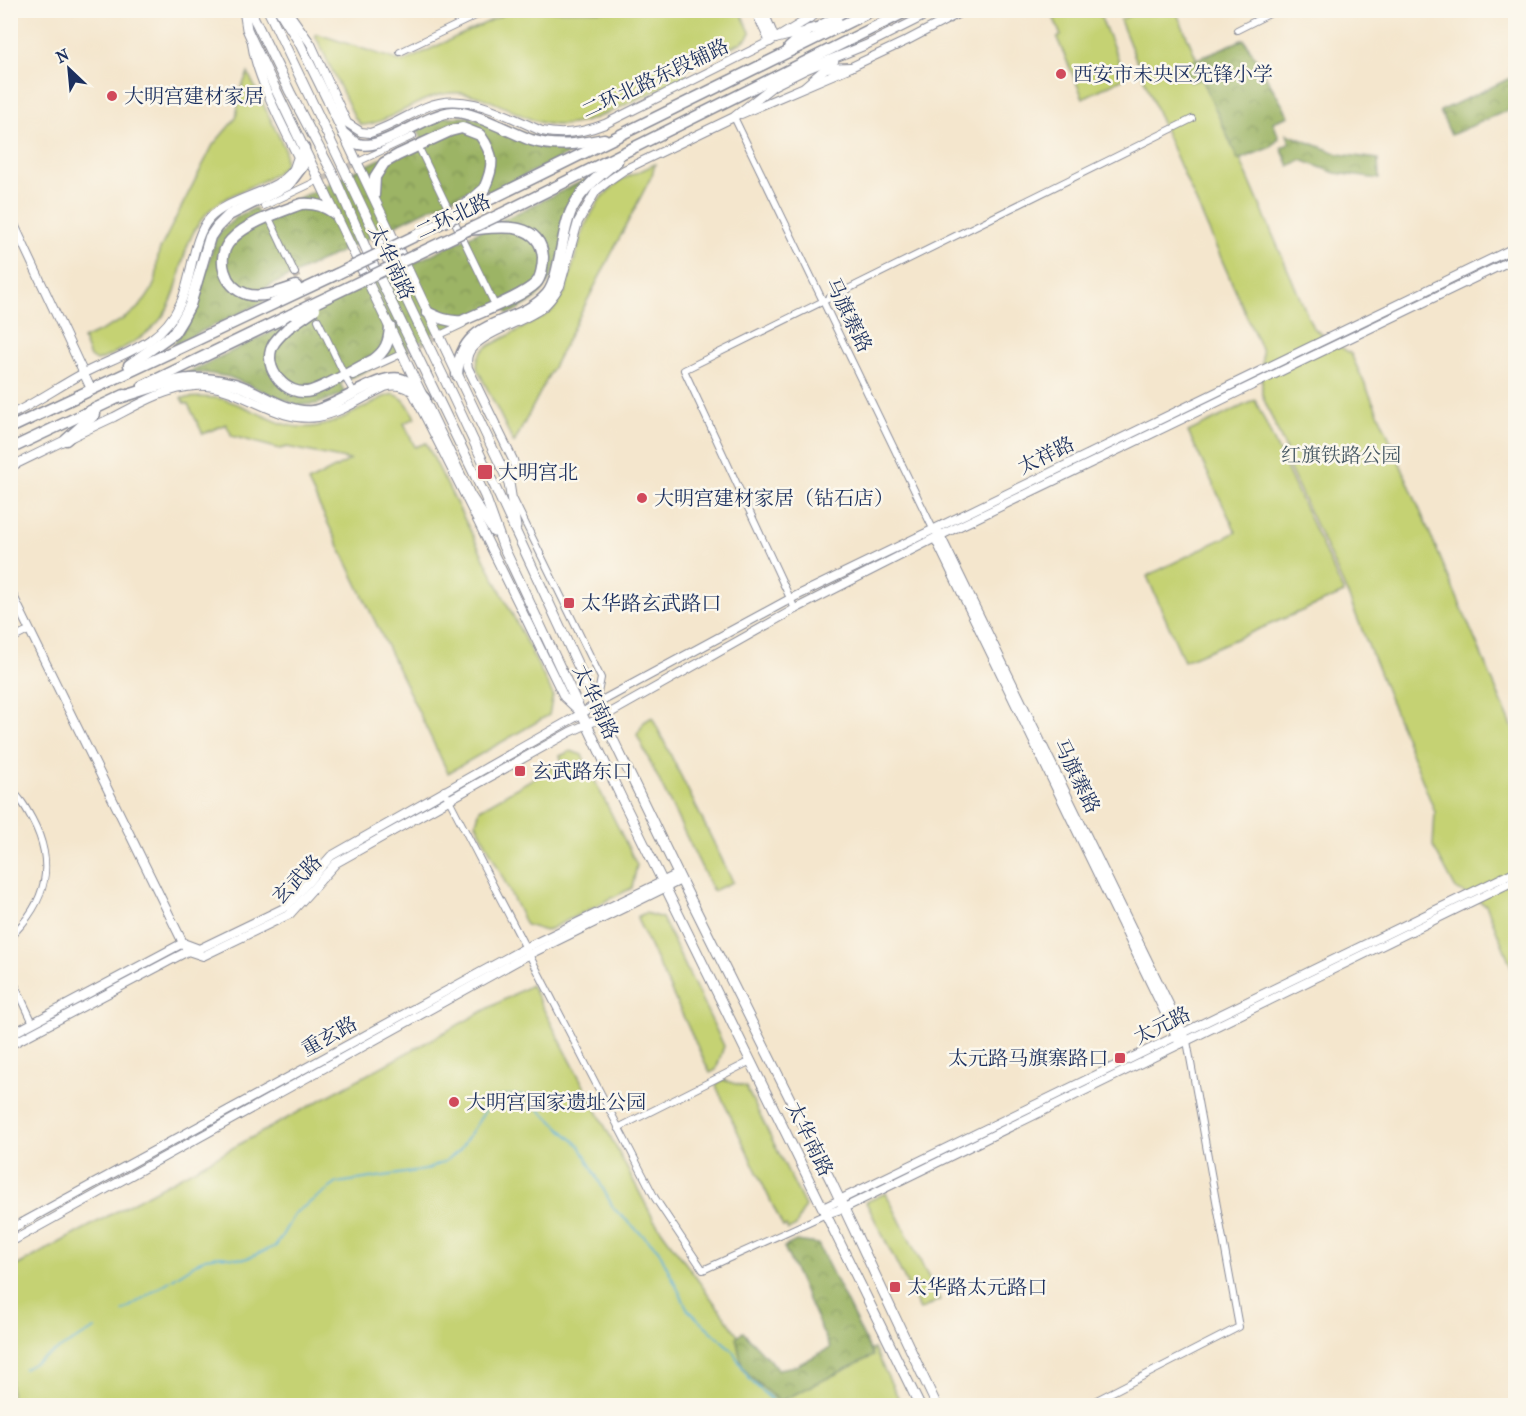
<svg xmlns="http://www.w3.org/2000/svg" width="1526" height="1416" font-family="'IM FELL French Canon','Noto Serif SC',serif">
<style>
.green{fill:#c5d273;stroke:#708068;stroke-width:1.5}
.forest{fill:url(#forest-crowns);stroke:#5c7262;stroke-width:1.5}
.lines{fill:none;stroke-linecap:round;stroke-linejoin:round}
.stream{stroke:#56add2;stroke-width:2}
.minor-tunnel{stroke:#c9c1b7;stroke-width:6;stroke-dasharray:6 3;stroke-linecap:butt}
.minor-casing{stroke:#888a96;stroke-width:8}
.tertiary-casing{stroke:#888a96;stroke-width:10}
.secondary-casing{stroke:#888a96;stroke-width:10}
.primary-casing{stroke:#888a96;stroke-width:11}
.trunk-casing{stroke:#888a96;stroke-width:13}
.minor{stroke:#fff;stroke-width:6}
.tertiary{stroke:#fff;stroke-width:8}
.secondary{stroke:#fff;stroke-width:8}
.primary{stroke:#fff;stroke-width:9}
.trunk{stroke:#fff;stroke-width:10}
.trunk-bridge-casing{stroke:#888a96;stroke-width:13;stroke-linecap:butt}
.trunk-bridge{stroke:#fff;stroke-width:10}
.poi-dot{fill:#d1495b;stroke:#fbf7ec;stroke-width:2}
.labels{text-anchor:middle;stroke-width:5;stroke-linejoin:round;paint-order:stroke}
.poi-label{font-size:20px;fill:#1b2f5e;stroke:#fbf7ec;text-anchor:start}
.street-label{font-size:20px;fill:#1b2f5e;stroke:#fbf7ec}
.park-label{font-size:20px;fill:#465863;stroke:#fbf7ec}
</style>
<defs>
<pattern id="forest-crowns" width="20" height="18" patternUnits="userSpaceOnUse" patternTransform="scale(1.5)"><rect width="20" height="18" fill="#9cb465"/><path d="M2 6a3 3 0 1 1 6 0M12 15a3 3 0 1 1 6 0" fill="none" stroke="#7e9356"/></pattern>
</defs>
<rect width="100%" height="100%" fill="#fbf7ec"/>
<filter id="ink" filterUnits="userSpaceOnUse"><feTurbulence type="fractalNoise" baseFrequency=".0167" numOctaves="2"/><feDisplacementMap in="SourceGraphic" scale="12" xChannelSelector="R" yChannelSelector="G"/><feConvolveMatrix kernelMatrix="1 2 1 2 8 2 1 2 1" color-interpolation-filters="sRGB"/></filter>
<filter id="wash" filterUnits="userSpaceOnUse"><feTurbulence type="fractalNoise" baseFrequency=".008" numOctaves="4" result="noise"/><feDisplacementMap in="SourceGraphic" scale="24" xChannelSelector="R" yChannelSelector="G"/><feGaussianBlur stdDeviation="1.35" result="paint"/><feColorMatrix in="noise" values="0 0 0 0 0 0 0 0 0 0 0 0 0 0 0 0 0 1.4 0 .05"/><feComposite in="paint" operator="in"/></filter>
<g filter="url(#wash)">
<rect width="100%" height="100%" fill="#f4e6cd"/>
<g class="green">
<path d="M511 11H740L750 32 749 36 742 42 684 70 687 77C668 86 648 94 629 103 598 118 568 133 533 120 507 110 480 91 451 93 419 95 388 125 361 125L355 118 315 35 318 34 403 62Z"/>
<polygon points="1051,11 1098,11 1126,77 1083,98 1057,38 1061,36"/>
<polygon points="1131,11 1176,11 1313,328 1351,354 1385,428 1516,736 1515,975 1486,905 1456,889 1433,846 1435,812 1348,595 1282,452 1286,450 1262,395 1262,351 1168,138 1120,20 1132,14"/>
<path d="M248 73 285 149V164C274 182 227 191 208 212 164 259 198 309 125 347 116 352 106 359 96 361L90 357 83 339C112 325 143 315 155 282 159 271 155 260 160 249L213 145 236 118 241 88Z"/>
<path d="M655 164 652 175 514 443 477 368C477 358 479 353 487 347L543 317 554 309 565 292 584 227 600 199 621 180Z"/>
<path d="M393 394C406 398 409 407 415 418L404 423 415 447 426 443 553 695 549 715 448 773 308 482 350 460 287 447 280 449 232 436 226 424 203 434 188 404 184 403 181 398C195 397 210 396 223 399 253 407 279 430 311 427 337 425 361 408 384 397Z"/>
<polygon points="1255,400 1344,593 1184,661 1147,576 1236,532 1188,432"/>
<polygon points="652,717 733,882 713,891 637,735 644,722"/>
<polygon points="571,751 582,755 637,865 632,888 546,931 526,925 476,823 480,809 562,762 560,756"/>
<polygon points="645,913 662,918 724,1046 716,1070 710,1073 638,921 637,917"/>
<polygon points="531,985 654,1220 779,1391 874,1349 902,1405 11,1406 11,1269"/>
<polygon points="723,1080 746,1087 805,1206 796,1226 788,1230 786,1226 783,1227 717,1088 716,1084"/>
<polygon points="886,1193 940,1300 920,1310 866,1202"/>
</g>
<g class="forest">
<polygon points="1244,39 1289,116 1273,122 1279,138 1271,147 1238,160 1202,79 1190,82 1183,65"/>
<polygon points="1515,76 1515,107 1451,135 1440,111"/>
<polygon points="443,117 469,117 577,150 490,192 475,187 263,289 263,302 173,345 193,315 215,240 220,232 237,217 255,208 260,217 422,139 418,130"/>
<polygon points="1287,134 1339,154 1378,159 1379,179 1335,173 1301,160 1289,166 1281,148 1290,143"/>
<path d="M589 178C566 211 563 273 536 298 528 305 518 309 508 314L503 305 340 383 345 393 317 404 297 405 229 377 205 373H187Z"/>
<polygon points="796,1241 818,1244 873,1356 779,1402 743,1370 736,1337 743,1332 778,1369 796,1366 830,1348 784,1247"/>
</g>
<g class="lines">
<g class="stream">
<polyline points="123,1311 205,1258 220,1256 245,1259 276,1246 295,1213 337,1183 425,1170 444,1162 459,1151 491,1102 503,1096 523,1095 580,1146 614,1209 658,1249 688,1310 732,1350 750,1380 772,1400 774,1406"/>
<polyline points="24,1369 95,1329"/>
</g>
</g>
</g>
<g filter="url(#ink)">
<g class="lines">
<g class="minor-tunnel">
<polyline points="316,182 358,162"/>
<polyline points="295,273 311,306"/>
<polyline points="399,354 441,334"/>
</g>
<g class="minor-casing">
<g id="minor">
<polyline points="1237,30 1277,10"/>
<polyline points="400,52 488,10"/>
<polyline points="734,117 934,531"/>
<polyline points="420,150 493,301"/>
<polyline points="362,160 413,136"/>
<polyline points="264,206 315,182"/>
<polyline points="271,222 295,273"/>
<polyline points="318,320 342,370"/>
<polyline points="442,334 463,324"/>
<polyline points="353,376 399,355"/>
<polyline points="346,379 352,389"/>
<polyline points="514,500 601,678 596,703"/>
<polyline points="795,609 684,370 1192,119"/>
<polyline points="10,640 30,630"/>
<path d="M10 789C20 797 26 808 32 819 56 864 47 902 10 937"/>
<polyline points="444,790 655,1198 703,1270 826,1214"/>
<polyline points="10,974 33,1023"/>
<polyline points="618,1128 751,1061"/>
<polyline points="1085,1406 1239,1327 1187,1041"/>
</g>
</g>
<g class="tertiary-casing">
<g id="tertiary">
<polyline points="755,10 770,42"/>
<polyline points="763,10 775,39 823,10"/>
<polyline points="741,114 851,67 906,41 965,10"/>
<polyline points="10,216 91,389"/>
<polyline points="939,533 1185,1037"/>
<polyline points="935,538 1180,1044"/>
<polyline points="10,590 185,947"/>
<polyline points="10,1035 183,943 199,949 286,907 331,856 581,714 596,704 790,599 1516,247"/>
<polyline points="10,1045 188,951 203,956 290,914 336,863 570,732 603,717 795,609 935,538 1516,258"/>
<polyline points="10,1228 16,1239 528,955 681,880"/>
<polyline points="11,1229 525,948 678,874"/>
</g>
</g>
<g class="secondary-casing">
<g id="secondary">
<path d="M282 10 291 16 311 44 347 123 361 132 370 133C390 127 408 115 426 107 465 90 506 116 542 131 564 136 585 132 605 124L775 39 808 31"/>
<polyline points="822,24 849,10"/>
<polyline points="825,68 851,67"/>
<polyline points="805,86 834,61"/>
<path d="M10 415C35 403 58 387 82 374 120 354 161 346 180 304 192 280 192 237 210 218 230 197 278 192 293 170 295 167 296 161 298 157 283 126 255 75 252 42"/>
<path d="M10 467C45 450 79 433 114 417 139 404 166 388 195 386 239 383 274 424 318 417 341 413 364 397 385 387 396 384 402 386 412 391 464 492 514 594 564 697L579 711"/>
<path d="M509 483 516 471 513 460 468 368C466 360 467 353 473 347 486 332 525 321 542 308 550 302 555 294 560 286L578 222 596 191 611 179 624 170 734 117 773 86 807 69 866 45 936 10"/>
<polyline points="823,1208 1516,871"/>
<polyline points="826,1214 844,1208 1516,880"/>
</g>
</g>
<g class="primary-casing">
<g id="primary">
<polyline points="244,10 247,29 251,38 470,495 494,532"/>
<polyline points="250,10 290,92 334,176 371,260 485,496 503,546 621,797 920,1406"/>
<polyline points="268,10 455,401 596,704 681,880 832,1183 937,1406"/>
<polyline points="279,10 299,42 328,101 509,483 516,527"/>
</g>
</g>
<g class="trunk-casing">
<g id="trunk">
<polyline points="789,48 809,30 838,23"/>
<path d="M344 134C348 137 354 143 359 144 382 151 425 114 453 112 472 111 512 133 531 140 555 148 580 144 604 139"/>
<path d="M374 195 375 177 384 163 398 155 450 131 462 128 480 135C495 156 494 166 484 189"/>
<polyline points="495,197 873,10"/>
<polyline points="501,214 909,10"/>
<path d="M296 286C282 291 261 299 246 294 224 287 215 257 231 240 246 223 280 212 301 204 316 203 324 206 335 214"/>
<path d="M427 312C439 318 448 322 462 321 480 312 522 297 536 283 541 278 543 265 543 257 540 218 494 228 468 230"/>
<path d="M288 328C283 333 276 339 273 345 261 368 287 398 311 391 330 385 355 369 373 360 386 351 389 342 390 327"/>
<polyline points="129,365 174,333 182,320 190,305 210,237 217,227 229,215 288,185 303,165 304,148"/>
<path d="M457 375C461 315 517 328 547 294 561 278 561 227 573 207 583 188 601 174 617 161"/>
<polyline points="143,386 292,314"/>
<path d="M118 398C137 393 170 380 189 379 202 378 217 380 230 383 256 388 284 414 312 411 336 408 380 372 401 379 411 382 418 391 425 399"/>
<polyline points="10,428 337,274"/>
<polyline points="66,440 95,414"/>
<polyline points="10,449 124,395"/>
</g>
</g>
<use href="#minor" class="minor"/>
<use href="#tertiary" class="tertiary"/>
<use href="#secondary" class="secondary"/>
<use href="#primary" class="primary"/>
<use href="#trunk" class="trunk"/>
<g class="trunk-bridge-casing">
<g id="trunk-bridge">
<polyline points="460,210 484,189"/>
<polyline points="337,274 495,197"/>
<polyline points="292,314 501,214"/>
<polyline points="288,328 315,309"/>
</g>
</g>
<use href="#trunk-bridge" class="trunk-bridge"/>
</g>
</g>
<g class="poi-dot">
<circle cx="1061" cy="74" r="6"/>
<circle cx="112" cy="96" r="6"/>
<rect x="477" y="464" width="16" height="16" rx="3"/>
<circle cx="642" cy="498" r="6"/>
<rect x="563" y="597" width="12" height="12" rx="3"/>
<rect x="514" y="765" width="12" height="12" rx="3"/>
<rect x="1114" y="1052" width="12" height="12" rx="3"/>
<circle cx="454" cy="1102" r="6"/>
<rect x="889" y="1281" width="12" height="12" rx="3"/>
</g>
<g class="labels">
<g class="poi-label">
<text x="1073" y="81">西安市未央区先锋小学</text>
<text x="124" y="103">大明宫建材家居</text>
<text x="498" y="479">大明宫北</text>
<text x="654" y="505">大明宫建材家居（钻石店）</text>
<text x="581" y="610">太华路玄武路口</text>
<text x="532" y="778">玄武路东口</text>
<text x="1108" y="1065" text-anchor="end">太元路马旗寨路口</text>
<text x="466" y="1109">大明宫国家遗址公园</text>
<text x="907" y="1294">太华路太元路口</text>
</g>
<g class="street-label">
<text transform="translate(655 78) rotate(-25)" y="7">二环北路东段辅路</text>
<text transform="translate(453 216) rotate(-25)" y="7">二环北路</text>
<text transform="translate(392 262) rotate(65)" y="7">太华南路</text>
<text transform="translate(849 315) rotate(64)" y="7">马旗寨路</text>
<text transform="translate(1046 455) rotate(-26)" y="7">太祥路</text>
<text transform="translate(596 702) rotate(65)" y="7">太华南路</text>
<text transform="translate(1077 776) rotate(64)" y="7">马旗寨路</text>
<text transform="translate(297 879) rotate(-45)" y="7">玄武路</text>
<text transform="translate(1162 1025) rotate(-26)" y="7">太元路</text>
<text transform="translate(329 1036) rotate(-29)" y="7">重玄路</text>
<text transform="translate(810 1139) rotate(64)" y="7">太华南路</text>
</g>
<g class="park-label">
<text x="1341" y="462">红旗铁路公园</text>
</g>
</g>
<rect width="1526" height="1416" fill="none" stroke="#fbf7ec" stroke-width="36"/>
<g transform="translate(69 69) rotate(334)" stroke="#fbf7ec" stroke-width="4.5" paint-order="stroke">
<path d="M0-4.5L10 22L0 15L-10 22Z" fill="#1b2f5e"/>
<text y="-9" font-size="16" font-weight="bold" text-anchor="middle" fill="#1b2f5e">N</text>
</g>
</svg>
